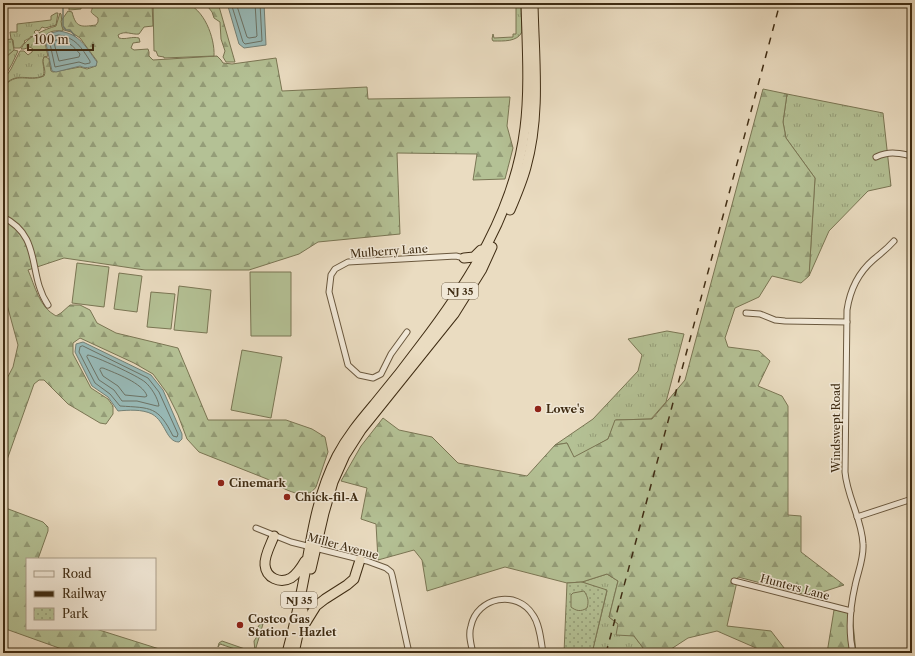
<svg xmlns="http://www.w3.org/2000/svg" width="915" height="656" font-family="'Libre Caslon Text',serif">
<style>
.grass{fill:url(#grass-tufts);stroke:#7a7654}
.forest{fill:url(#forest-firs);stroke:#7a7654}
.park{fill:url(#park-dots);stroke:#7a7654}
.garden{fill:#b4c195;stroke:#7a7654}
.water{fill:#98bab8;stroke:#748176}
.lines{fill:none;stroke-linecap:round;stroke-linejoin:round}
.shore{stroke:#6c7366;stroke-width:1}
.stream{stroke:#748176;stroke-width:1.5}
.street-casing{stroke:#6a583e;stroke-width:7}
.highway-casing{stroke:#3f2c13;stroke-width:11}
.street{stroke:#f1e8d7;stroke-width:5}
.highway{stroke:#eadcc1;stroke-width:9}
.rail{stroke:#3f2c13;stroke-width:1.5;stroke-dasharray:7 7;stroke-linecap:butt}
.poi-dot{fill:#8f2418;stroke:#f1e8d7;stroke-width:1.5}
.labels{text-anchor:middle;stroke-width:3;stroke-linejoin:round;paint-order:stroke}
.shield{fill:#f1e8d7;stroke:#74644e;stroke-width:1}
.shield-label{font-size:10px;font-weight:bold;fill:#3f2c13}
.street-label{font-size:11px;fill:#3f2c13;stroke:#f1e8d7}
.poi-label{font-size:11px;font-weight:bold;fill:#3f2c13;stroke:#f1e8d7;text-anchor:start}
</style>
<defs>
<pattern id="grass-tufts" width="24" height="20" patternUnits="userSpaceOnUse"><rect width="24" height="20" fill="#b4c195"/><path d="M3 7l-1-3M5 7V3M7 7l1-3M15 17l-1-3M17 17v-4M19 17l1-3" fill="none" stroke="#949d78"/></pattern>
<pattern id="forest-firs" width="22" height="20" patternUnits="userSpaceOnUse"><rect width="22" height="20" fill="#b4c195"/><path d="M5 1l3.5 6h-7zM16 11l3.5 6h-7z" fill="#949d78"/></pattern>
<pattern id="park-dots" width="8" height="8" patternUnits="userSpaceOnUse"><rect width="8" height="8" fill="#b4c195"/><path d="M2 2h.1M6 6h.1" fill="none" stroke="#949d78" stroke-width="1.8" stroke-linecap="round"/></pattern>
</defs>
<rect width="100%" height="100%" fill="#eadcc1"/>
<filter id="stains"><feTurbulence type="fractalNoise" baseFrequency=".005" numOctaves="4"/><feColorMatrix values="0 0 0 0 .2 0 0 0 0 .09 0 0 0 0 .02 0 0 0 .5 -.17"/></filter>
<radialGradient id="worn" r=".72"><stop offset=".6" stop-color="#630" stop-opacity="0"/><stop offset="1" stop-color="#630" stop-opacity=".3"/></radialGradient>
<g class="grass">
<path d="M513 3H519L521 6 522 32C517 42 504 41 493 41L492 39 493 34 494 38 513 37V34H516V6L513 5Z"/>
<polygon points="56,13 58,13 56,25 45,28 42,27 39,31 36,30 34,32 36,34 32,37 31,36 30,38 24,41 25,42 20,48 14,48 13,40 11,39 10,32 17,32 17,24 51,20 51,16"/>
<path d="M60 13 61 14 63 31C41 29 44 40 48 56L44 57C41 63 46 70 43 76 28 82 16 70 3 87V81L11 69 20 51H24L28 55 32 52 33 49 30 47 24 49H21C25 38 45 29 56 26Z"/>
<polygon points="14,50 18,51 12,64 3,79 3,57 6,57"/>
<polygon points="787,94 883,113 891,186 868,191 829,231 809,276 815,178 786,138 783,122"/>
<polygon points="667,331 684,334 666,402 651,419 616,420 608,439 574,458 567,443 555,445 593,419 638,371 642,355 628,339"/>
<polygon points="607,574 618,581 609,617 634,636 647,653 592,653 607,591 582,582"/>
<polygon points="222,641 245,649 247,653 220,644 218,647 219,643"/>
</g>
<g class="forest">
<path d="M92 3H127L128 5H133L134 3H152L153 26 144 27 139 34C132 35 125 30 118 35L119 38C126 40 132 36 139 38L140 42 133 43 131 48 134 50 148 49 149 52V56L153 60 217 56 221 60 223 63 232 64 276 58 282 91 367 87 368 99 510 97 507 126 513 148 505 179 473 180 477 154 397 153 400 234 318 242 299 254 249 270H145L64 258 28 270C35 286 39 307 56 316L61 313 70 305H80L90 310 97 323 116 333 178 348 208 420H286L312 429 325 437 328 452 316 487C307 502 282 489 272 481L199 452 187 439 178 415 167 393 153 374 134 363 80 338 73 343V354L91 388 108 399 113 406V414L106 424 100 423 68 404 44 380H39L34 384 3 471V386L13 367 18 345 3 290V88C16 70 28 83 44 76 47 70 41 63 44 57H46L49 59 51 71 53 72 80 67 87 69 96 66 97 61 80 38 71 32 64 30 62 27 61 21 68 11 72 12C76 28 81 27 96 25L98 22V18C86 9 94 14 92 3Z"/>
<polygon points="205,3 218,3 235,62 226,62 223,57 225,51 221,39 220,22 214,18 212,12"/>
<polygon points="763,89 787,94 783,122 786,138 815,178 809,276 801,283 772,276 759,297 735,308 725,338 728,347 759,351 770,361 758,386 782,396 788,406 788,515 801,516 801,552 844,585 810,596 738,577 727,626 771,631 788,653 763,653 763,651 717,631 688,638 665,653 647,653 634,636 616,635 618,624 609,617 618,581 607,574 582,582 567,583 505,567 427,591 422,560 414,550 378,560 376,524 361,519 367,488 341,481 361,446 383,418 399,430 432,437 458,463 527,476 555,445 567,443 574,457 608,439 615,420 652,419 685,380"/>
<polygon points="3,507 43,522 48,527 48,531 38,559 27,559 27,629 96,629 172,653 73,653 3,628"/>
<polygon points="834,610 852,613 856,653 827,653"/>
</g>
<g class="park">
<polygon points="12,39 14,50 6,57 3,57 3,40"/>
<polygon points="582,582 607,590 592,653 564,653 567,583"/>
</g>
<g class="garden">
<polygon points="69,3 81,3 81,9 69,10"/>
<path d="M153 3C161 3 178 1 185 3 204 8 215 38 214 56L164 58V57L158 56 156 51H154Z"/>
<polygon points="77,263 109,267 104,307 72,303"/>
<polygon points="250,272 291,272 291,336 251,336"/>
<polygon points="119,273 142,276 137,312 114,309"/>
<polygon points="179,286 211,290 207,333 174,330"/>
<polygon points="151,292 175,294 171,329 147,327"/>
<polygon points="242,350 282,357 271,418 231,410"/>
<path d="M584 591C588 597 589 601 587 608 581 612 576 611 571 607V595L573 593Z"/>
<polygon points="260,624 263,624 255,651 254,641 258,635 258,627"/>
</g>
<g class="water">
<polygon points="227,3 264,3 266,45 244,48 239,44"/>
<path d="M59 31C80 34 85 46 97 62L96 66C89 67 86 69 80 66L56 72 52 71 45 39 47 34Z"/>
<path d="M83 342 151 375 163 390 182 434V439L179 442C166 442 166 422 152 414 142 409 128 410 118 411L108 397 92 386 75 352 76 344Z"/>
</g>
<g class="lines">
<g class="shore">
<polyline points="231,3 243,42 245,44 262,41 260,3"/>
<polyline points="236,3 247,37 249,38 256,37 257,36 255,3"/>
<path d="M59 35C76 38 81 47 90 61V63L85 64 79 62 55 67 49 39 51 37Z"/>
<path d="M56 40C68 40 73 46 80 54L79 57 59 61 54 43Z"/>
<path d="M83 346 148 378 159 392 178 434 177 437 173 436C158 406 151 408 120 406L110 394 95 383 79 352 80 347Z"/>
<path d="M88 355C95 356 138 376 145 382 151 387 158 398 159 406H157L137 401H122L114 390 99 380 87 357Z"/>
<path d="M101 368H103C115 373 143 383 147 396L145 397 125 395 118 386 103 376 100 370Z"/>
</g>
<polyline class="stream" points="63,3 63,26 66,30 70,30 75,36"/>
<g class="street-casing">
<g id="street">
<path d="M876 157C890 151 897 153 912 156"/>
<path d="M3 217C43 237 27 274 48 305"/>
<polyline points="746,313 760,314 775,320 785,321 847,322"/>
<polyline points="407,332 391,354 381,374 373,378 359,375 348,365 329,292 331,275 335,269 348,262 456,256 464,258"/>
<polyline points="857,517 912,499"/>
<polyline points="256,528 291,542 367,561 386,568 391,572 392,575 409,653"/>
<polyline points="734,581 851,611"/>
<path d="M473 653C471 644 468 635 471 626 477 597 517 589 533 615 540 625 541 641 543 653"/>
<path d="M853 653C848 631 850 608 855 586 858 571 864 559 863 544 862 519 847 497 845 472L847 310C850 290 857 274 873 260 881 253 886 250 894 241"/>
</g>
</g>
<g class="highway-casing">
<g id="highway">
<path d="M510 210C516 196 522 182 526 167 541 114 534 57 533 3"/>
<polyline points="464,258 474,257 481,250"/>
<path d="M274 536C271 544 264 556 265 565 266 578 280 584 291 578 297 574 301 568 305 561"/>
<polyline points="311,569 324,513 333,482 345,455 361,430 454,314 482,269 492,247"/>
<polyline points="303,627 316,606 325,599 347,585 354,579 360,560"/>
<path d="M287 653C294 627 300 600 305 573 312 532 318 493 337 456 348 435 362 419 377 401 392 383 407 364 421 345 470 281 515 210 525 128 530 88 527 44 526 3"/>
<polyline points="294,653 303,611"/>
</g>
</g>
<use href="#street" class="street"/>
<use href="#highway" class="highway"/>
<polyline class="rail" points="606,653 780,3"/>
</g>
<g class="poi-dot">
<circle cx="538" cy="409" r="4"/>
<circle cx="221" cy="483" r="4"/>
<circle cx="287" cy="497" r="4"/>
<circle cx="240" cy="625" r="4"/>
</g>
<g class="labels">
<g class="shield">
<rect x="442" y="283" width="36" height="16" rx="3"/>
<rect x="281" y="592" width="36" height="16" rx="3"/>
</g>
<g class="shield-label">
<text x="460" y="295">NJ 35</text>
<text x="299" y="604">NJ 35</text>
</g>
<g class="street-label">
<text transform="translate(389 251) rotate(-4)" y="4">Mulberry Lane</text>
<text transform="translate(836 428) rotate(-90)" y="4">Windswept Road</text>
<text transform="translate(343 546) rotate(15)" y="4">Miller Avenue</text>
<text transform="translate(795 587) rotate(15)" y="4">Hunters Lane</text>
</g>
<g class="poi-label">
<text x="546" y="413">Lowe's</text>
<text x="229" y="487">Cinemark</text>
<text x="295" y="501">Chick-fil-A</text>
<text x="248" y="623">Costco Gas<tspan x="248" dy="13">Station - Hazlet</tspan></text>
</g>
</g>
<rect width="915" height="656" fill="none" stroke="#eadcc1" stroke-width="16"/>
<rect x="4" y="4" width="907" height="648" fill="none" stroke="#3f2c13" stroke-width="2"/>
<rect x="8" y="8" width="899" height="640" fill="none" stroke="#3f2c13"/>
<rect x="26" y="558" width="130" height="72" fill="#f1e8d7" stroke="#aa9d89"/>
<rect x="34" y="571" width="20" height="6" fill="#f1e8d7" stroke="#aa9d89"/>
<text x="62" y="578" font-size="12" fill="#3f2c13">Road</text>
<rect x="34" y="591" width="20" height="6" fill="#3f2c13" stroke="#aa9d89"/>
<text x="62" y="598" font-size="12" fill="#3f2c13">Railway</text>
<rect x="34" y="608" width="20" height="12" fill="url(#park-dots)" stroke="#aa9d89"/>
<text x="62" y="618" font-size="12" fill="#3f2c13">Park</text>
<path d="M28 44v6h65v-6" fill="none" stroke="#3f2c13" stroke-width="2"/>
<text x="34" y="44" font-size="12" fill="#3f2c13" stroke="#f1e8d7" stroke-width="3" paint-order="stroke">100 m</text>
<rect width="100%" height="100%" filter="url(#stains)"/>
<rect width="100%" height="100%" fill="url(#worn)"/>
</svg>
